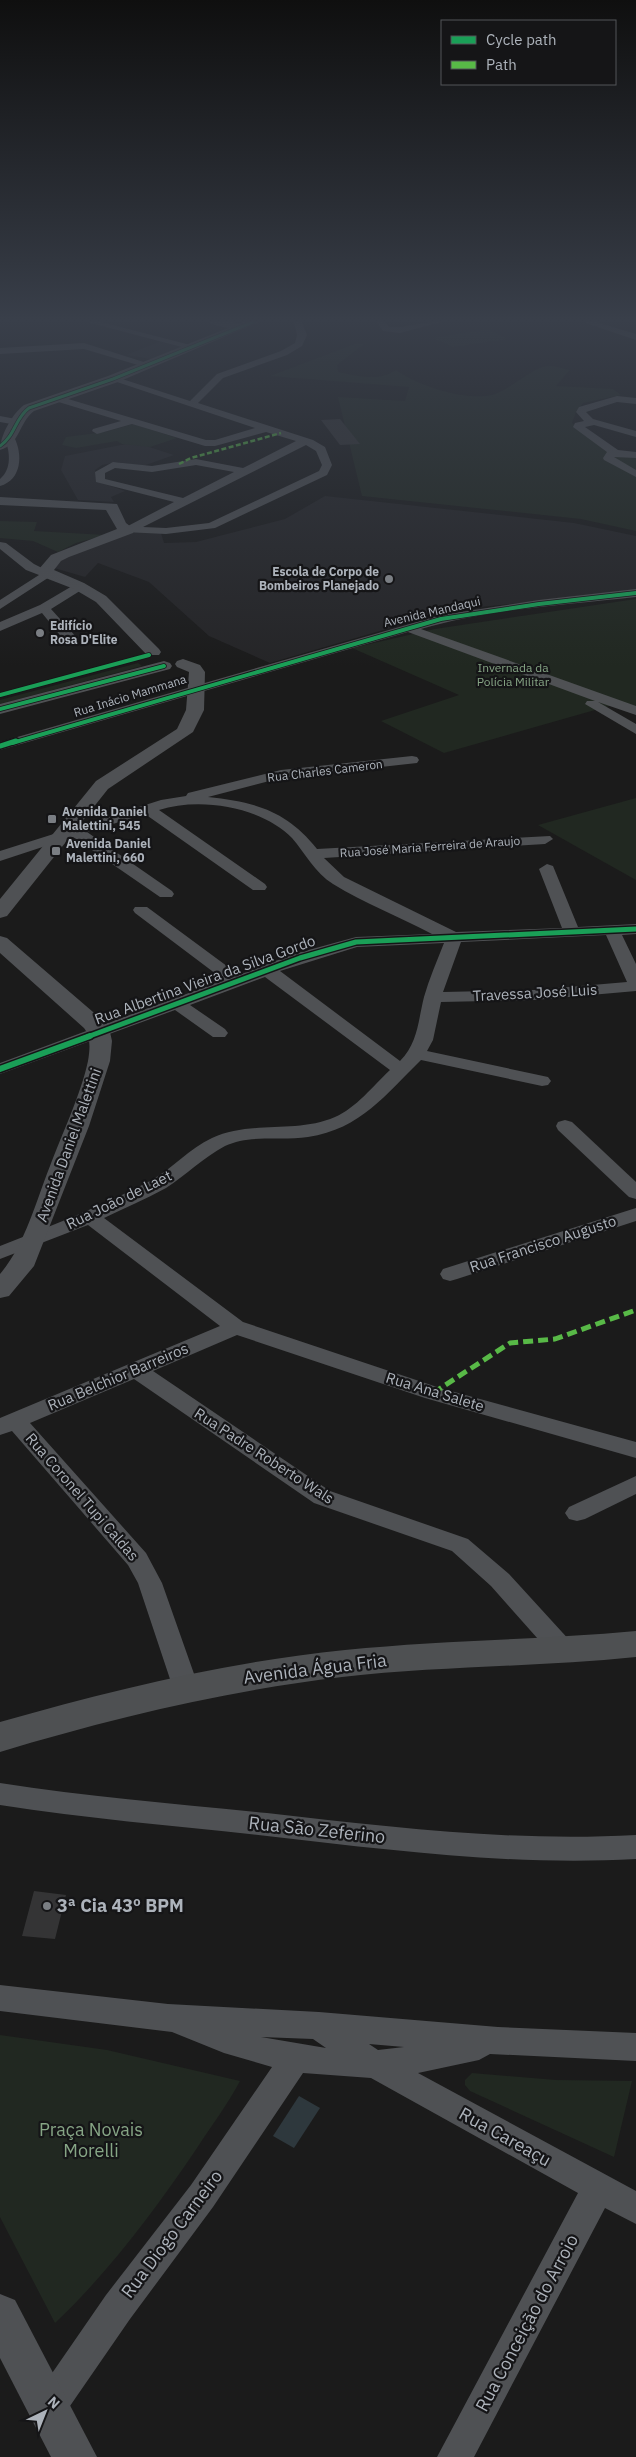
<svg xmlns="http://www.w3.org/2000/svg" width="636" height="2457" font-family="'IBM Plex Sans',sans-serif">
<style>
.built{fill:#252527}
.green{fill:#212821}
.water{fill:#2e383d}
.building{fill:#343435}
.lines{fill:none;stroke-linecap:round;stroke-linejoin:round}
.minor{fill:#4f5154;fill-rule:evenodd}
.tertiary{fill:#4f5154;fill-rule:evenodd}
.secondary{fill:#4e5052;fill-rule:evenodd}
.quiet-far1{stroke:#58b947;stroke-width:2.5;stroke-dasharray:5 2.5;stroke-linecap:butt}
.quiet{stroke:#58b947;stroke-width:5;stroke-dasharray:10 5;stroke-linecap:butt}
.cycleway-far3-casing{stroke:#151517;stroke-width:4.5}
.cycleway-far2-casing{stroke:#151517;stroke-width:5.5}
.cycleway-far1-casing{stroke:#151517;stroke-width:8}
.cycleway-casing{stroke:#151517;stroke-width:9}
.cycleway-far3{stroke:#1a9f57;stroke-width:3}
.cycleway-far2{stroke:#1a9f57;stroke-width:4}
.cycleway-far1{stroke:#1a9f57;stroke-width:5}
.cycleway{stroke:#1a9f57;stroke-width:6}
.poi-dot{fill:#7a7e83;stroke:#151517;stroke-width:2}
.labels{text-anchor:middle;stroke-width:4.5;stroke-linejoin:round;paint-order:stroke}
.far-poi-label{font-size:12px;font-weight:bold;fill:#adb3bb;stroke:#151517;text-anchor:start}
.far-street-label{font-size:12px;fill:#adb3bb;stroke:#151517}
.far-park-label{font-size:12px;fill:#86a585;stroke:#151517}
.street-label{font-size:15px;fill:#adb3bb;stroke:#151517}
.near-street-label{font-size:18px;fill:#adb3bb;stroke:#151517}
.near-poi-label{font-size:18px;font-weight:bold;fill:#adb3bb;stroke:#151517;text-anchor:start}
.near-park-label{font-size:18px;fill:#86a585;stroke:#151517}
</style>
<rect width="100%" height="100%" fill="#1b1b1b"/>
<g class="built">
<polygon points="161,341 182,347 151,359 126,355"/>
<polygon points="126,444 146,446 174,455 143,466 117,462 102,465 95,470 96,478 99,482 125,491 111,497 114,502 78,500 61,470 65,456"/>
<polygon points="325,496 574,523 636,536 636,591 452,610 270,663 209,636 149,582 98,563 85,577 54,568 61,561 90,546 135,532 161,533 164,543 196,542 285,519"/>
</g>
<g class="green">
<polygon points="488,329 508,339 453,347 433,338"/>
<path d="M355 344H364L337 365 338 372C357 376 379 382 396 370 418 386 465 401 492 395 509 391 531 368 547 366 553 365 563 369 570 370L556 386 613 389 621 395 583 403 576 412 572 423C596 443 604 451 636 458V531L581 519 362 496 338 397 405 401 409 387 270 376Z"/>
<polygon points="133,424 177,438 150,447 122,444 117,441 76,448 62,445 66,437 105,432"/>
<polygon points="0,521 37,522 34,531 106,535 76,543 58,552 33,541 0,538"/>
<polygon points="636,599 636,715 616,704 444,753 381,721 459,695 352,648 435,629"/>
<polygon points="138,663 142,666 0,704 0,700"/>
<polygon points="636,798 636,880 538,825"/>
<path d="M0 2035 107 2050 240 2081C228 2104 211 2126 197 2148 155 2210 109 2272 55 2323L0 2217Z"/>
<polygon points="472,2073 556,2080 632,2081 614,2157 470,2091 465,2085 465,2080"/>
</g>
<polygon class="water" points="299,2096 320,2108 294,2148 273,2136"/>
<g class="building">
<polygon points="340,419 360,444 340,445 321,420"/>
<polygon points="34,1891 66,1895 55,1939 22,1936"/>
</g>
<g class="lines">
<g class="minor">
<polygon points="87,322 101,322 198,347 193,350"/>
<path d="M209 322H232L247 326C241 331 215 327 209 322Z"/>
<path d="M294 322H302L307 335 302 346 287 355 223 378 198 403 313 440 325 447 332 465 327 475 215 528 166 534 124 532V528L174 502 96 482 95 472 113 462 152 466 196 459 243 468 296 441 266 432 215 446H205L132 424 97 434 92 431 93 429 121 421 52 400V396H58L206 440H215L255 428 108 379 116 377 190 401 217 374 281 351 295 343 297 335ZM306 445 316 451 322 465 319 471 209 523 166 528 143 527ZM196 465 234 472 183 498 105 479V473L115 468 152 472Z"/>
<path d="M377 322H385L389 327C407 328 423 321 441 322L400 333 383 331Z"/>
<polygon points="583,322 596,322 636,334 636,340"/>
<polygon points="84,343 153,365 148,368 84,349 0,354 0,348"/>
<polygon points="617,396 636,398 636,404 617,402 586,412 593,419 636,431 636,437 594,425 585,427 618,450 636,452 636,458 614,457 636,470 636,477 604,460 603,458 607,452 573,427 575,423 584,421 576,412 579,407"/>
<polygon points="0,416 21,420 22,422 17,425 0,422"/>
<path d="M10 436 14 437C23 454 22 480 0 486V479C12 469 10 452 5 439Z"/>
<polygon points="0,542 6,543 34,564 54,574 0,609 0,600 39,575 26,570 0,549"/>
<polygon points="79,582 85,586 83,589 51,609 78,639 79,642 78,645 68,645 42,613 0,631 0,622 40,605"/>
<path d="M636 589V597C565 605 490 609 421 629L636 706V715L598 702 636 724V734L585 704 587 701H595L408 632 0 750V742L441 615 539 600Z"/>
<path d="M412 756 417 757 419 760 417 763 281 778 208 797C255 802 287 811 317 849L550 836 553 839 545 844 324 858 344 877 456 932 562 928 539 869 547 864 553 866 578 927 636 924V934L622 935 636 964V991L534 1000 441 1002 433 1040 427 1051 548 1077 551 1081 548 1085 542 1086 421 1060C386 1094 361 1129 308 1137 282 1141 250 1134 225 1146 204 1157 186 1175 166 1188 146 1199 124 1208 104 1218L243 1322 440 1388 636 1442V1458L425 1398 237 1335 153 1371 330 1491 468 1539 509 1574 572 1643 576 1650 572 1657 563 1660 554 1657 491 1586 452 1551 314 1503 134 1379 30 1423 146 1553 162 1583 199 1688 195 1695 186 1698 177 1695 173 1688 138 1583 128 1565 12 1431 0 1435V1418L220 1326 88 1225 0 1259V1246C51 1226 102 1206 150 1181 172 1169 190 1148 212 1138 251 1120 296 1134 335 1117 356 1108 373 1086 390 1070L265 977 190 1005 225 1029 228 1033 225 1037H213L175 1010 0 1074V1063L224 980 135 913 133 910 135 907H147L239 975 294 954 356 937 432 934C400 917 364 903 333 884 315 873 305 853 292 838 261 806 199 797 159 810L265 884 267 887 265 890H253L145 814 87 832 172 891 174 894 172 897H160L73 837 0 861V851L161 800 186 796 188 793 281 770ZM606 935 627 982 534 990 443 992 461 942ZM444 943C437 961 429 979 424 997 418 1021 418 1043 400 1061L280 971 357 947Z"/>
<polygon points="565,1120 572,1122 636,1182 636,1199 629,1197 558,1130 556,1126 558,1122"/>
<polygon points="636,1208 636,1221 457,1279 450,1281 443,1279 440,1274 443,1269"/>
<polygon points="636,1476 636,1494 585,1519 577,1521 569,1519 565,1513 569,1507"/>
<path d="M0 1783C89 1797 178 1804 267 1813 390 1827 512 1842 636 1835V1859C512 1866 390 1850 267 1836 178 1826 89 1819 0 1805Z"/>
<path d="M0 1985 168 2004 319 2012 498 2027 636 2033V2061L490 2054 479 2060 418 2073 636 2191V2224L605 2208 474 2457H437L578 2193 371 2078 303 2073 213 2207 130 2319 61 2419 49 2424 37 2419 32 2407 37 2395 106 2295 191 2185 272 2067 224 2053 172 2032 0 2011ZM261 2037 313 2039 326 2048ZM369 2044 404 2047 378 2050Z"/>
</g>
<g class="tertiary">
<polygon points="0,497 117,504 126,523 135,530 133,533 69,557 61,561 54,570 84,583 106,596 159,649 161,652 159,655 147,655 96,602 74,589 43,577 39,569 51,555 117,529 106,510 0,505"/>
<polygon points="183,659 200,665 205,672 204,710 193,732 108,789 7,916 0,918 0,899 96,781 177,729 186,710 189,672 177,667 175,664 177,661"/>
<polygon points="164,661 170,663 172,666 170,669 0,714 0,704"/>
<path d="M0 936 7 938 100 1018 110 1032 112 1041 110 1061 89 1126 34 1266 9 1296 0 1298V1274C25 1245 36 1201 50 1166 62 1134 81 1094 88 1061 90 1049 91 1037 84 1028L0 953Z"/>
<polygon points="0,2294 15,2300 97,2457 51,2457 0,2358"/>
</g>
<g class="secondary">
<path d="M243 322H259L118 382 34 411C19 422 20 445 0 450 0 436 12 414 24 405L108 376Z"/>
<path d="M636 1631V1657C538 1667 440 1666 342 1677 226 1691 112 1718 0 1752V1722C113 1690 227 1662 345 1650 442 1640 539 1640 636 1631Z"/>
</g>
<polyline class="quiet-far1" points="179,464 191,458 281,433"/>
<polyline class="quiet" points="433,1393 510,1343 555,1339 636,1310"/>
<g class="cycleway-far3-casing">
<path id="cycleway-far3" d="M0 446C15 436 15 418 29 408L113 379 253 322"/>
</g>
<g class="cycleway-far2-casing">
<g id="cycleway-far2">
<polyline points="0,695 149,655"/>
<polyline points="0,709 164,666"/>
<polyline points="12,743 441,619 539,604 636,593"/>
</g>
</g>
<g class="cycleway-far1-casing">
<g id="cycleway-far1">
<polyline points="0,746 16,741"/>
<polyline points="87,1037 300,958 356,942 636,929"/>
</g>
</g>
<g class="cycleway-casing">
<polyline id="cycleway" points="0,1069 90,1036"/>
</g>
<use href="#cycleway-far3" class="cycleway-far3"/>
<use href="#cycleway-far2" class="cycleway-far2"/>
<use href="#cycleway-far1" class="cycleway-far1"/>
<use href="#cycleway" class="cycleway"/>
</g>
<linearGradient id="sky" x2="0" y2="1"><stop stop-color="#0f0f0f"/><stop offset="0.48" stop-color="#393f4a"/><stop offset="1" stop-color="#393f4a" stop-opacity="0"/></linearGradient>
<rect width="636" height="666" fill="url(#sky)"/>
<g class="poi-dot">
<circle cx="389" cy="579" r="5"/>
<circle cx="40" cy="633" r="5"/>
<rect x="47" y="814" width="10" height="10" rx="2.5"/>
<rect x="51" y="846" width="10" height="10" rx="2.5"/>
<circle cx="47" cy="1906" r="5"/>
</g>
<g class="labels">
<g class="far-poi-label">
<text x="379" y="576" text-anchor="end">Escola de Corpo de<tspan x="379" dy="14">Bombeiros Planejado</tspan></text>
<text x="50" y="630">Edifício<tspan x="50" dy="14">Rosa D'Elite</tspan></text>
<text x="62" y="816">Avenida Daniel<tspan x="62" dy="14">Malettini, 545</tspan></text>
<text x="66" y="848">Avenida Daniel<tspan x="66" dy="14">Malettini, 660</tspan></text>
</g>
<g class="far-street-label">
<text transform="translate(432 612) rotate(-13)" y="4">Avenida Mandaqui</text>
<text transform="translate(130 696) rotate(-17)" y="4">Rua Inácio Mammana</text>
<text transform="translate(325 771) rotate(-7)" y="4">Rua Charles Cameron</text>
<text transform="translate(430 847) rotate(-4)" y="4">Rua José Maria Ferreira de Araujo</text>
</g>
<g class="far-park-label">
<text x="513" y="672">Invernada da<tspan x="513" dy="14">Polícia Militar</tspan></text>
</g>
<g class="street-label">
<text transform="translate(205 980) rotate(-20)" y="5">Rua Albertina Vieira da Silva Gordo</text>
<text transform="translate(535 993) rotate(-3)" y="5">Travessa José Luis</text>
<text transform="translate(69 1145) rotate(-70)" y="5">Avenida Daniel Malettini</text>
<text transform="translate(119 1200) rotate(-26)" y="5">Rua João de Laet</text>
<text transform="translate(543 1244) rotate(-18)" y="5">Rua Francisco Augusto</text>
<text transform="translate(118 1377) rotate(-23)" y="5">Rua Belchior Barreiros</text>
<text transform="translate(435 1392) rotate(17)" y="5">Rua Ana Salete</text>
<text transform="translate(264 1456) rotate(33)" y="5">Rua Padre Roberto Wals</text>
<text transform="translate(82 1497) rotate(49)" y="5">Rua Coronel Tupi Caldas</text>
</g>
<g class="near-street-label">
<text transform="translate(315 1669) rotate(-7)" y="6">Avenida Água Fria</text>
<text transform="translate(317 1830) rotate(6)" y="6">Rua São Zeferino</text>
<text transform="translate(505 2137) rotate(29)" y="6">Rua Careaçu</text>
<text transform="translate(172 2234) rotate(-53)" y="6">Rua Diogo Carneiro</text>
<text transform="translate(527 2323) rotate(-62)" y="6">Rua Conceição do Arroio</text>
</g>
<g class="near-poi-label">
<text x="57" y="1912">3ª Cia 43º BPM</text>
</g>
<g class="near-park-label">
<text x="91" y="2136">Praça Novais<tspan x="91" dy="21">Morelli</tspan></text>
</g>
</g>
<rect x="441" y="20" width="175" height="65" fill="#151517" stroke="#525459"/>
<rect x="451" y="36" width="25" height="8" fill="#1a9f57" stroke="#525459"/>
<text x="486" y="45" font-size="15" fill="#adb3bb">Cycle path</text>
<rect x="451" y="61" width="25" height="8" fill="#58b947" stroke="#525459"/>
<text x="486" y="70" font-size="15" fill="#adb3bb">Path</text>
<g transform="translate(45 2412) rotate(43)" stroke="#151517" stroke-width="4" paint-order="stroke">
<path d="M0-4L9 19L0 12L-9 19Z" fill="#adb3bb"/>
<text y="-8" font-size="14" font-weight="bold" text-anchor="middle" fill="#adb3bb">N</text>
</g>
</svg>
